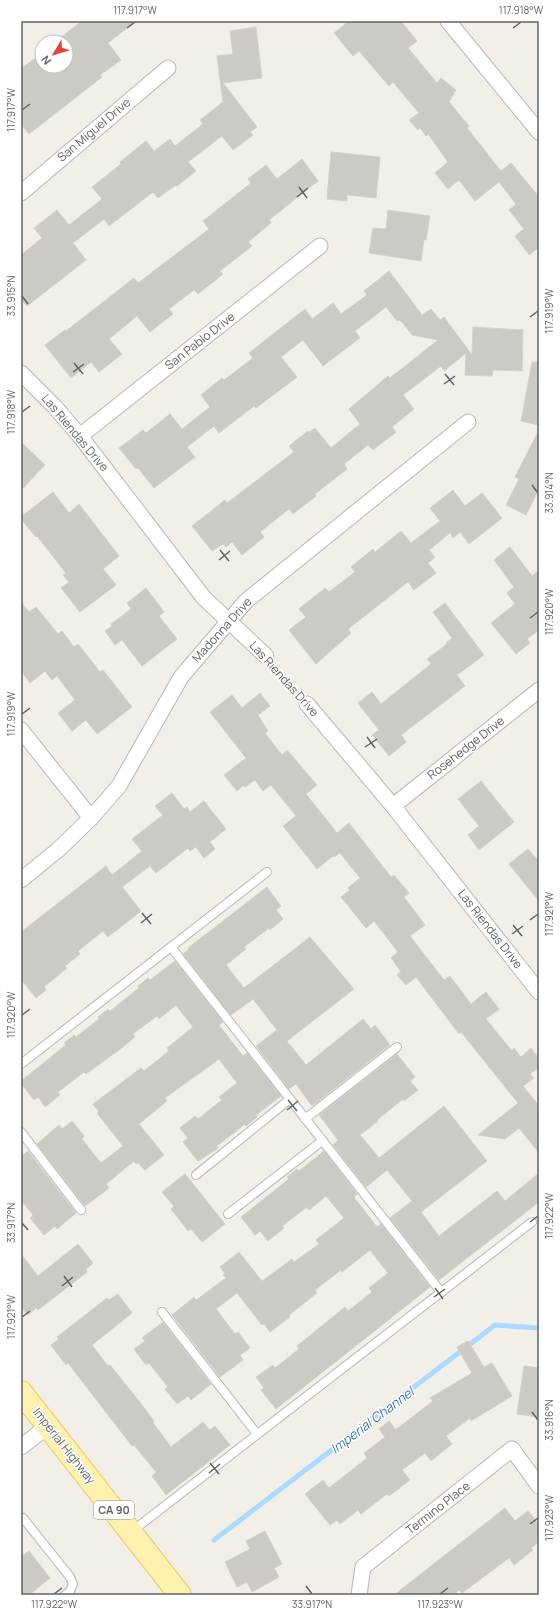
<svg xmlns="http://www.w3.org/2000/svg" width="560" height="1616" font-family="Manrope,sans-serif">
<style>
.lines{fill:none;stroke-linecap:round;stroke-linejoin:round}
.stream{stroke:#aadaff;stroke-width:5}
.building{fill:#cccac5;stroke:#d6d1c6}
.service-casing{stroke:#b5b8bc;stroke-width:10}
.minor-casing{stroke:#b5b8bc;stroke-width:17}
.primary-casing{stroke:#f2c960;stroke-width:24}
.path{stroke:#9cc7a9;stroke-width:2.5;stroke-dasharray:4 2;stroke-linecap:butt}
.service{stroke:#fff;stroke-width:8}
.minor{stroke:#fff;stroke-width:15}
.primary{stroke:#fff2af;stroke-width:22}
.ticks{fill:none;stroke:#5f6368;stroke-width:1.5}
.labels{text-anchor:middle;stroke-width:3;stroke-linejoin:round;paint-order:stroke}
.shield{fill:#fff;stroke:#8f9295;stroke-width:1}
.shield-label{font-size:11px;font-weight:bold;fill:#5f6368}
.street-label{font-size:12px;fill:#5f6368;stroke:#fff}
.water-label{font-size:13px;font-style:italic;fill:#4174aa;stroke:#fff}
.neatline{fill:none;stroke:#5f6368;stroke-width:1.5}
.ticks-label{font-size:10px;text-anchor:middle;fill:#5f6368}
</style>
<rect width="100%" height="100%" fill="#f1efe8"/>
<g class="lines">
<polyline class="stream" points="214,1540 495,1325 539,1328"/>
</g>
<g class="building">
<polygon points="82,21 136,21 108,43 121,60 100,75 102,77 29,134 21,124 21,69 42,53 42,66 66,66 66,42 55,42"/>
<polygon points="349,21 401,21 417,41 408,48 437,83 441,78 456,90 449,102 469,126 467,128 501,171 511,163 539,197 539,249 538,248 529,255 515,236 524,229 509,210 516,204 499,182 475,201 459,180 448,189 435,173 448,162 428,134 426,136 420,128 418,130 409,120 419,113 393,82 389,86 359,51 353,56 334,33"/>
<polygon points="256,27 262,78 223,83 257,127 250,132 253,135 233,150 222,136 188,162 196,171 177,186 176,185 158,198 153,192 109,226 104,219 73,243 86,260 27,306 21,299 21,255 42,238 34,228 57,210 69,225 102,199 92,187 121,164 120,162 146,141 154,151 170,139 175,146 203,124 200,120 223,102 217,56 233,54 230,31"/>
<polygon points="331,152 380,157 376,198 347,195 347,201 327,199"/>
<polygon points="302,159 318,181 269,220 271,223 248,242 252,246 220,271 223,274 198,294 194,290 169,309 173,314 150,332 137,316 109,339 122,354 99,372 91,362 71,378 45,345 65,330 66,331 134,278 138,283 209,229 203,221 251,183 248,179 266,165 277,179"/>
<polygon points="388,210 430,216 426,240 424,239 421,261 369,253 373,228 386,229"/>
<polygon points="389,271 422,315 431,309 440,320 444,317 472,355 473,327 523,330 522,371 493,370 492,376 465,375 466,353 444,371 441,366 403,395 414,409 392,427 396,432 373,450 368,445 344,464 347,469 315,494 316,496 293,514 289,509 260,532 264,537 242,555 232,542 226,547 223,544 212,551 192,526 225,500 227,503 294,452 289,446 308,431 309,432 315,428 331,448 360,424 349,409 388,376 390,378 438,340 412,335 402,322 399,320 397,321 386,307 355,331 360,338 323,366 303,340 281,357 297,377 256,408 254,406 219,433 214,426 187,447 195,457 154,488 138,468 136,469 119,448 143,430 146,433 170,414 182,429 210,407 201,395 222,378 224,380 253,358 249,353 305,309 312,319 333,303 341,314 367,295 364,291"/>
<polygon points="532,362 539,362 539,425 521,421"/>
<polygon points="539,430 539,489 526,515 506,505 519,479 515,477"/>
<polygon points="21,442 45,465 21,490"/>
<polygon points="453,490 465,506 482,493 502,518 469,544 460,532 453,538 450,533 429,550 435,557 428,563 436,573 414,590 408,582 348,629 351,633 316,664 289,630 306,617 299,609 325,588 329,592 355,572 351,567 373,549 375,552 401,531 411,543 440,521 430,508"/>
<polygon points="53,492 69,513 79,504 119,556 103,569 116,585 80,612 61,588 69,582 63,575 66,573 37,536 36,537 21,519 21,517"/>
<polygon points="510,547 532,576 539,570 539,630 527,639 530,643 516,654 491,623 515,604 507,593 514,587 494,560"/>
<polygon points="146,588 164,612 159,616 177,639 142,666 122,640 115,645 105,631 112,626 111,624 131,609 127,603"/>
<polygon points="21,602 29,612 36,607 58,634 62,631 74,647 78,644 100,672 103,670 132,707 97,734 86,720 72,731 58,713 75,700 57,676 52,680 45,671 30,683 21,671"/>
<polygon points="445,603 484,655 457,675 465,686 401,735 406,742 389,756 372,735 379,730 358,703 372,692 381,704 431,664 427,659 447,644 446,643 452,638 433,612"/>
<polygon points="260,693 270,706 258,715 268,731 265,733 282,755 287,750 317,785 306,794 337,833 349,823 391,877 394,875 409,893 404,897 425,925 410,936 444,980 450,976 471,1004 486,992 499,1009 486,1019 512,1051 514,1048 521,1057 531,1048 539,1059 539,1067 530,1074 534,1078 523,1086 539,1106 539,1153 519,1128 505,1139 478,1135 518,1103 461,1032 459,1034 416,977 406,985 397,975 401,972 391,958 398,952 374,921 366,928 341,897 350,890 348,888 360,878 340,853 334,857 333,856 317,869 283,826 296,816 271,785 263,791 255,780 245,787 244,785 237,791 224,775 246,758 210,712 232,695 242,708"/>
<polygon points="481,781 514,822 479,850 468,835 479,826 458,799"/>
<polygon points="172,793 184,809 187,807 190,812 204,801 226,829 210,842 215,849 204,858 196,847 190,851 188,848 156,873 150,866 122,887 141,911 108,937 103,931 78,951 80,954 65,966 67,968 44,987 46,990 36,998 21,979 21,932 106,866 112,875 142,851 132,839 163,815 155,806"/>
<polygon points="528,849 539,862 539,901 509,864"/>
<polygon points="267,887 281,906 276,910 283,919 270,930 269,928 244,947 246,949 226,965 244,988 310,937 354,989 287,1041 306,1065 363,1019 371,1029 375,1025 390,1045 312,1106 296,1084 289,1089 256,1046 277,1030 253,999 231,1015 183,954 189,949 188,948"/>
<polygon points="175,961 223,1022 219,1025 243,1056 247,1053 281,1096 256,1115 257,1117 246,1126 245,1124 217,1146 218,1148 198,1161 183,1142 188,1138 180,1128 195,1116 198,1119 222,1100 219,1097 237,1083 219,1059 165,1098 167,1101 139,1124 164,1155 145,1170 138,1163 136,1164 134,1161 106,1184 109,1188 85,1206 37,1144 59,1125 62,1129 72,1121 84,1136 82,1139 101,1163 123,1146 97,1113 99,1112 93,1104 141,1068 144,1071 169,1051 167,1048 193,1027 176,1005 159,1019 157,1016 133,1034 135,1037 119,1050 86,1074 84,1072 58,1092 60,1095 45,1107 38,1097 34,1100 21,1083 21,1081 66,1045 64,1043 74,1035 76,1037 99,1019 98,1017 108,1009 110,1011 139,988 138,986 148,978 150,980"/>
<polygon points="397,1054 415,1077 410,1081 418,1090 404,1101 403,1099 377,1120 378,1121 360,1135 379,1158 444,1106 487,1161 421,1212 439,1236 497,1191 505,1201 539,1173 539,1202 439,1280 390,1218 412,1201 387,1170 366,1187 333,1145 338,1140 319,1115"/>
<polygon points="28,1151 76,1213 57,1229 55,1226 44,1235 30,1218 33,1215 21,1200 21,1157"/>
<polygon points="324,1151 357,1194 354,1197 377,1227 381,1224 430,1287 276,1409 261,1390 264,1388 256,1377 273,1365 275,1368 299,1349 297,1346 345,1307 348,1311 372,1292 369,1288 388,1273 370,1250 342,1272 341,1270 315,1290 317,1293 289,1315 290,1317 270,1332 264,1324 262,1325 237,1293 216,1309 235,1334 238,1332 250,1348 240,1355 243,1360 220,1377 172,1315 194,1297 196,1300 226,1278 223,1275 225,1274 220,1267 239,1252 262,1281 292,1259 294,1262 319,1244 316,1240 344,1218 326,1196 309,1210 307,1207 282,1226 284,1228 268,1241 260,1231 255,1235 241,1217 289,1179 287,1177 297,1169 299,1171"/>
<polygon points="185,1174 225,1224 202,1242 191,1229 188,1231 171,1209 174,1206 162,1192"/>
<polygon points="78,1244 93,1263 86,1269 87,1272 38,1310 36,1308 28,1315 21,1307 21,1254 38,1276"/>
<polygon points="118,1294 132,1313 92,1345 108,1366 110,1365 139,1401 154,1421 153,1423 171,1447 203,1422 210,1430 215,1426 230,1445 166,1495 152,1476 156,1472 134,1445 132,1446 68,1363 66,1365 51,1345 59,1339 57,1337 75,1323 107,1298 109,1300"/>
<polygon points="163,1322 211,1384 191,1400 188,1396 177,1404 165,1389 168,1387 149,1363 146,1365 134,1349 145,1341 142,1338"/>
<polygon points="468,1341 484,1367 492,1363 512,1396 471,1421 470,1418 446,1436 452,1444 431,1461 425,1453 402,1470 410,1480 389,1496 387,1494 361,1514 358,1510 340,1524 337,1520 330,1525 305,1494 323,1480 329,1488 367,1458 364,1453 385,1437 379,1429 389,1421 395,1429 398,1428 433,1401 430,1398 472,1373 457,1347"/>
<polygon points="524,1366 539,1368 539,1417 517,1414"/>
<polygon points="505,1508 515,1521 528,1511 539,1524 539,1542 531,1548 533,1550 514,1565 509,1558 462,1593 459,1590 453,1595 394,1595"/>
<polygon points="265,1531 282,1564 274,1568 279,1577 252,1592 247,1582 237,1587 225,1562 250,1549 246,1541"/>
<polygon points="29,1551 50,1578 29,1595 21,1595 21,1557"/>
</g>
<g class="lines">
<g class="service-casing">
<g id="service">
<polyline points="171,947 441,1292"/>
<polyline points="21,1064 267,872"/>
<polyline points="305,1119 397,1047"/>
<polyline points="21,1132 81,1210"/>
<polyline points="196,1175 290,1099"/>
<polyline points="228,1214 322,1141"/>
<polyline points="162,1312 257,1434"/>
<polyline points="21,1519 23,1518 70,1577 73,1584 70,1591 65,1595"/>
<polyline points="131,1532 532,1222"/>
</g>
</g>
<g class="minor-casing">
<g id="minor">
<polyline points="448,21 539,132"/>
<polyline points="21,193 168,68"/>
<polyline points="21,373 55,407 80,436 204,598 266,656"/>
<polyline points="80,436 320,246"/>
<polyline points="307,704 393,806 539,992"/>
<polyline points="21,730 91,818"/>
<polyline points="393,806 539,690"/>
<polyline points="21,880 59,849 91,818 119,786 181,677 246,601 468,422"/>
<polyline points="21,1447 48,1426"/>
<polyline points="359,1595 363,1567 512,1449 539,1486"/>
</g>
</g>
<g class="primary-casing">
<polyline id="primary" points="21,1392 180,1595"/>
</g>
<polyline class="path" points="276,668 298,693"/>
<use href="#service" class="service"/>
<use href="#minor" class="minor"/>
<use href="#primary" class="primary"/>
</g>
<path class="ticks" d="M127 28 135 22M513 28 521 22M22 110 30 104M299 187 307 198M297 197 308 188M22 296 28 304M530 317 538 311M74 363 83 374M73 372 84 364M445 374 454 385M444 384 455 376M22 412 30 406M532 485 538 493M220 550 229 561M219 560 230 551M530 618 538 612M22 714 30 708M367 737 375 748M365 747 377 739M142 913 151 924M530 920 538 914M141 923 152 914M513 925 522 936M512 934 523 926M22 1015 30 1009M288 1100 297 1111M287 1110 298 1101M530 1222 538 1216M22 1223 28 1230M64 1276 72 1287M62 1286 73 1277M435 1288 443 1299M434 1297 445 1289M22 1317 30 1311M532 1412 538 1420M210 1463 219 1474M209 1473 220 1464M530 1524 538 1518M306 1586 312 1594M54 1594 62 1588M440 1594 448 1588"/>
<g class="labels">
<rect class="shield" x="94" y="1501" width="40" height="18" rx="3"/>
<g class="shield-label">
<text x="114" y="1514">CA 90</text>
</g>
<g class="street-label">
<text transform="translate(94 130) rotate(-40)" y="4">San Miguel Drive</text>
<text transform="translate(200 341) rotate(-38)" y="4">San Pablo Drive</text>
<text transform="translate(75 433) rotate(50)" y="4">Las Riendas Drive</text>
<text transform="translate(222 630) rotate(-48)" y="4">Madonna Drive</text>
<text transform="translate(284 679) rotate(48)" y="4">Las Riendas Drive</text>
<text transform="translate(466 748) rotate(-38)" y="4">Rosehedge Drive</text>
<text transform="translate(490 929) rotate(52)" y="4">Las Riendas Drive</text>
<text transform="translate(64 1446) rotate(52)" y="4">Imperial Highway</text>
<text transform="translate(438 1508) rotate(-38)" y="4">Termino Place</text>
</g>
<g class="water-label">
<text transform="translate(372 1420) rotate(-37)" y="5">Imperial Channel</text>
</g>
</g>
<rect width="560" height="1616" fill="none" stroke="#ffffff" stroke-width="44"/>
<g transform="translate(54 54) rotate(232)"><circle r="19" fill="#ffffff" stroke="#bfc1c3"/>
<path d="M0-3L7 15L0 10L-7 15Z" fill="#ea4335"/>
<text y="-6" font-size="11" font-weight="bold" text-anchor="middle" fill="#5f6368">N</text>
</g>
<rect x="22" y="22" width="516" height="1572" class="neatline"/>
<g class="ticks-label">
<text x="135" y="14">117.917°W</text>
<text x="521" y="14">117.918°W</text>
<text transform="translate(11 110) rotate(-90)" y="4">117.917°W</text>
<text transform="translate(11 296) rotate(-90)" y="4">33.915°N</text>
<text transform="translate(549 311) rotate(-90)" y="4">117.919°W</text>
<text transform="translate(11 412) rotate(-90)" y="4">117.918°W</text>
<text transform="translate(549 493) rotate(-90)" y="4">33.914°N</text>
<text transform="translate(549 612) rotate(-90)" y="4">117.920°W</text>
<text transform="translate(11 714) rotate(-90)" y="4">117.919°W</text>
<text transform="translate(549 914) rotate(-90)" y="4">117.921°W</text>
<text transform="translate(11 1015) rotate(-90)" y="4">117.920°W</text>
<text transform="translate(549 1216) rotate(-90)" y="4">117.922°W</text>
<text transform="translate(11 1223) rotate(-90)" y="4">33.917°N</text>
<text transform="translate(11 1317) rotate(-90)" y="4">117.921°W</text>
<text transform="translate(549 1420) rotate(-90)" y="4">33.916°N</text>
<text transform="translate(549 1518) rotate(-90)" y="4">117.923°W</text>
<text x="54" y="1608">117.922°W</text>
<text x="312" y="1608">33.917°N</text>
<text x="440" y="1608">117.923°W</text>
</g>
</svg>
